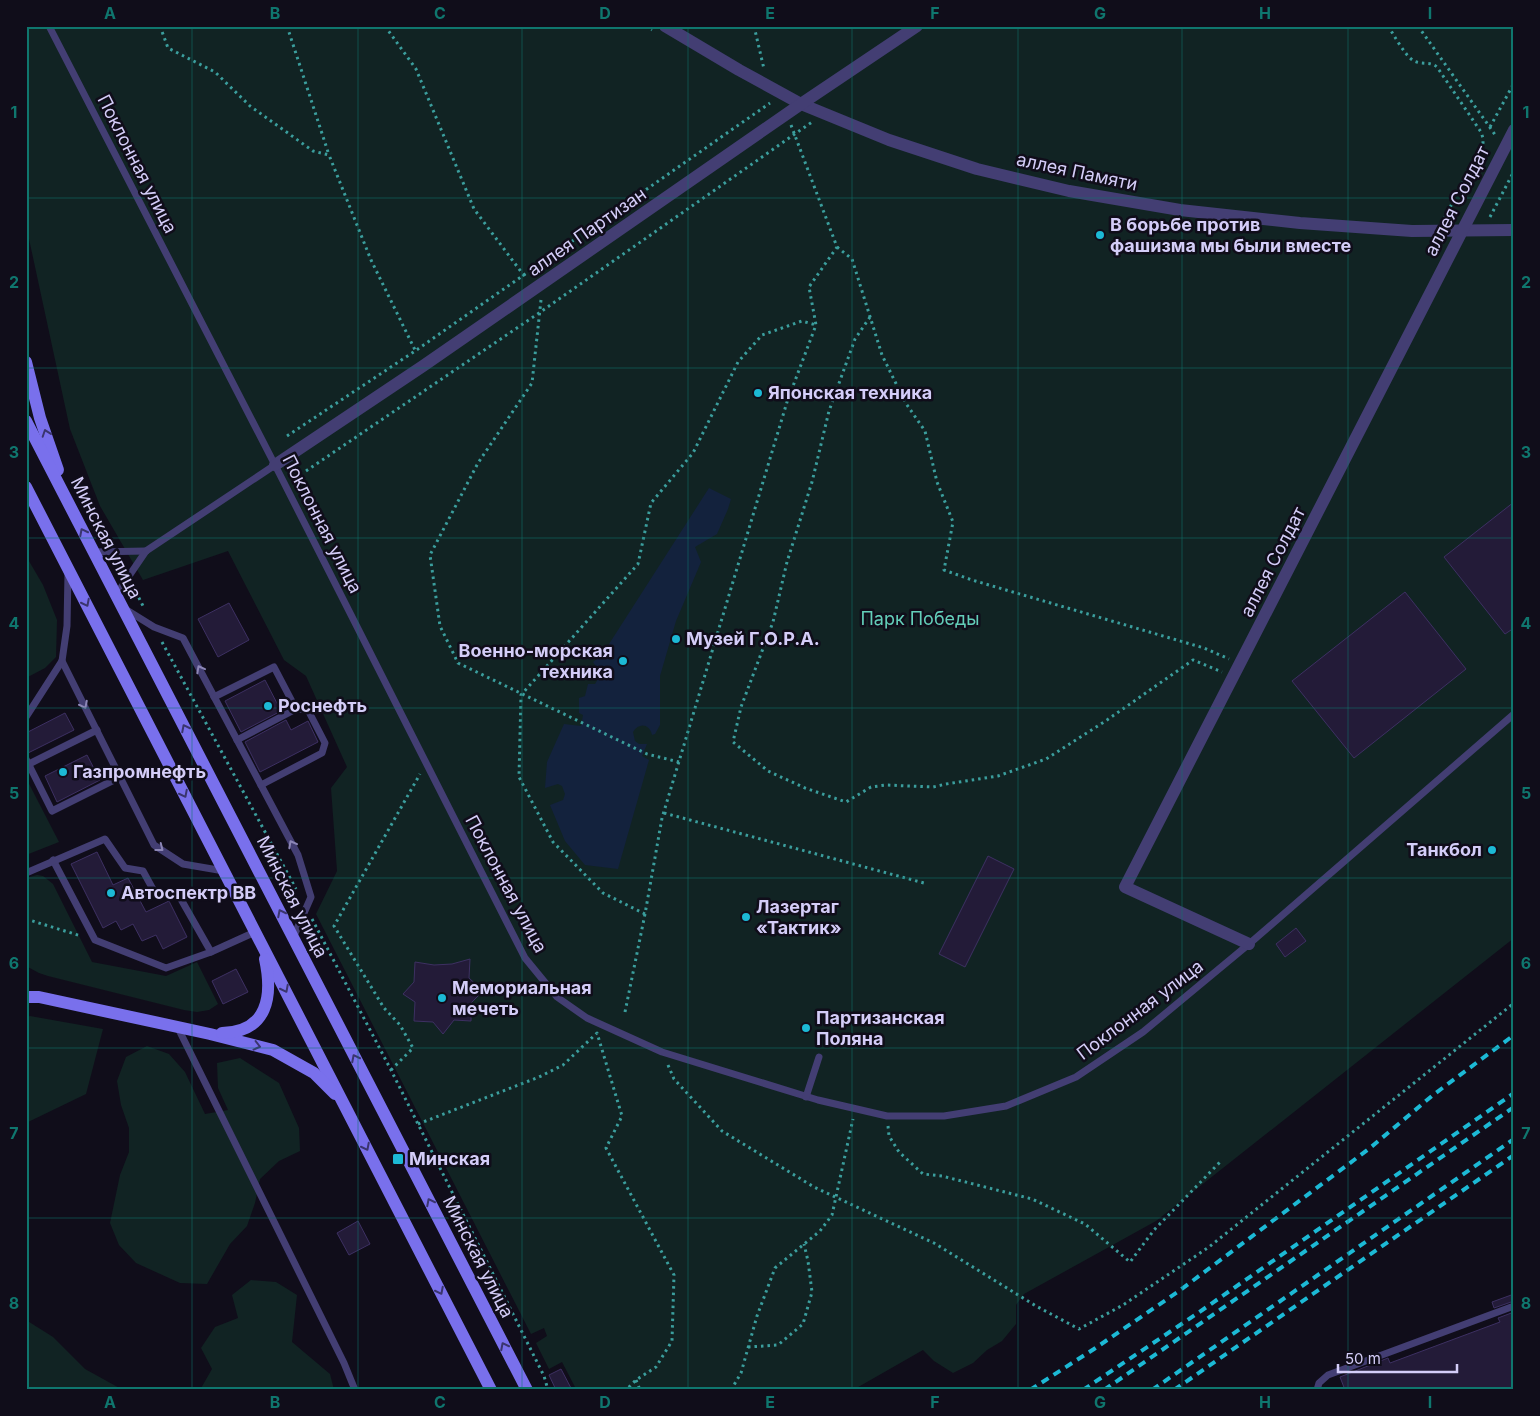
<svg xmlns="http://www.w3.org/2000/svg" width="1540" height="1416" font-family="Inter,sans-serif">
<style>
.green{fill:#112323}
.water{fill:#13223d}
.building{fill:#231b38;stroke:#3d3062}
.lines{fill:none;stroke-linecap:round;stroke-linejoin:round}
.path{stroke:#3b9e9d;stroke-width:3;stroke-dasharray:2.5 4;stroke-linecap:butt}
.lane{stroke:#433e73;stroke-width:7}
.street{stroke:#433e73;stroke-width:12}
.secondary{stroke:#7970ec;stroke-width:12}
.rail{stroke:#1cb9d5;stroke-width:4;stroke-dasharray:8 6;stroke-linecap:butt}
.oneway{stroke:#3a356e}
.oneway2{stroke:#8c86b6}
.grid{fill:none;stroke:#0f766e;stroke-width:1;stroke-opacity:0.55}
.poi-dot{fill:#1cb9d5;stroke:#100d1a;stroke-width:2}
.labels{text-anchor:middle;stroke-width:5;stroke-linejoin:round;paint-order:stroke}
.street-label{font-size:18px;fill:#d4cdf8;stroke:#100d1a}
.poi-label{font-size:18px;font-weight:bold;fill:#d4cdf8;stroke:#100d1a;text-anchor:start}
.park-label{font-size:18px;fill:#63ceb9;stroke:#100d1a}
.neatline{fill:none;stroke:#0f766e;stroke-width:2}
.grid-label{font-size:16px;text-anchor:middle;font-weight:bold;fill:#0f766e}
</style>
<rect width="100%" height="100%" fill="#100d1a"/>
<g class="green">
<polygon points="26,26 1514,26 1514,938 1156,1221 1024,1294 1016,1305 1016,1324 1002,1341 987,1350 973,1363 953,1373 934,1361 923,1350 853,1390 571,1390 575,1387 562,1362 549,1369 536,1343 547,1336 544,1328 531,1334 316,914 337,871 331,788 347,767 306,676 284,660 228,551 143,580 100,506 70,429 26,225"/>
<polygon points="26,556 43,585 57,620 56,657 45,668 26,678"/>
<polygon points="26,778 59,842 26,855"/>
<polygon points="37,875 43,876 53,884 92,962 166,976 197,962 218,1004 209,1010 197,1012 184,1010 48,976 39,973 26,966 26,878"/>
<polygon points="30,1016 103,1029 86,1094 26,1123 26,1017"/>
<polygon points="147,1046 169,1054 185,1072 205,1114 228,1110 218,1088 217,1063 240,1058 279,1083 299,1128 300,1151 279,1161 260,1179 255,1203 247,1226 230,1244 207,1284 180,1283 136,1263 119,1245 110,1223 120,1175 129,1152 129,1128 121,1105 117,1081 126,1057"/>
<polygon points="251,1280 276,1282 297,1295 292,1342 330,1374 334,1390 200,1390 212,1369 201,1348 215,1327 238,1318 232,1295"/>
<polygon points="26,1320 53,1337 85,1369 123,1390 26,1390"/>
</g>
<path class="water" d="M709 488 731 499 728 509 717 534 695 547 701 562 676 621 660 676V725L655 734 652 735C650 724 639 722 633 732L635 741 639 744H647L642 756 649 760 618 869 585 865 565 841 550 805 563 800 565 794 562 786 558 784 545 788 547 762 564 724 581 726 583 715 579 713V698L585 696 588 684H595L601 674 593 662 602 655Z"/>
<g class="building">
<polygon points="1514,502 1514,628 1505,634 1444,557"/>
<polygon points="1405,592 1466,669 1354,758 1292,681"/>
<polygon points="229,603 249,640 218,657 198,619"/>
<polygon points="265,680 281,711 241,732 225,701"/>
<polygon points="65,713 74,730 26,754 26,733"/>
<polygon points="286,720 291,730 308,721 318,742 260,772 245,742"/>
<polygon points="87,755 100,780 57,802 45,776"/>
<polygon points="97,852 113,885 128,878 146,912 169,901 187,937 163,949 156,935 142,941 133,924 121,930 116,921 103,928 71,864"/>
<polygon points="988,856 1014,869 965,967 939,954"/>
<polygon points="1296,928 1306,941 1285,957 1276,944"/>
<polygon points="470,959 469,978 483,991 471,1003 471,1021 454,1020 443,1034 433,1022 414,1021 415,1002 403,994 414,982 415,962 434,965 452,964"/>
<polygon points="236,969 248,992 223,1004 212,981"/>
<polygon points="358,1221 370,1244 349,1255 337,1233"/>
<polygon points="1514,1294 1514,1301 1494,1308 1492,1302"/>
<polygon points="1514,1312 1514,1387 1505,1390 1345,1390 1340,1377 1388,1358 1390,1363 1500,1322 1498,1318"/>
<polygon points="561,1369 572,1390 556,1390 549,1375"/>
</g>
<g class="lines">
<g class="path">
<polyline points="160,26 168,48 215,72 250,106 313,151 329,155 371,260 416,352"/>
<polyline points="287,26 329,155"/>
<polyline points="385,26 416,69 474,209 525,277"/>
<polyline points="646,26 652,30"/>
<polyline points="754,26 764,69"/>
<path d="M1388 26C1394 35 1405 56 1414 61 1422 65 1430 61 1437 67L1481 132 1483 138V144L1444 219"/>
<polyline points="1418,26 1496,136"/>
<polyline points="1490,127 1514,83"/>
<polyline points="1490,217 1514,171"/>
<polyline points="837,247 852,259 882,355 905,402 925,431 937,482 953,522 944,570 972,580 1204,648 1229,659"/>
<polyline points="541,300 532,383 478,463 430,555 440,626 458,663 647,754 679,762"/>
<polyline points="870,317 855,339 829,411 812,482 787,562 773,622 741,707 733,742 768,771 805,788 846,802 871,787 886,785 933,787 946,784 998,776 1046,759 1107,720 1193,660 1222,672"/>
<polyline points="287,436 415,351 770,103"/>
<polyline points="306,471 539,313 812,122"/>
<polyline points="133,586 144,608"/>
<polyline points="162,642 296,889"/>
<polyline points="664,813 924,883"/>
<polyline points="645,914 603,893 553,842 519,777 521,695 638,564 651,503 693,453 738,362 762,335 802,321 816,325"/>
<polyline points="26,919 81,936"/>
<polyline points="312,919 391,1070 544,1376 548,1390"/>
<polyline points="625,1012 645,914 662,818 787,402 816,325 809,287 837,247 791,125"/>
<polyline points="668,1065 674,1079 722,1131 814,1187 934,1243 1036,1306 1079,1329 1123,1305 1209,1247 1514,1003"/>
<polyline points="391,1070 413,1048 400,1025 384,1008 334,926 420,774"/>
<polyline points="418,1124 539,1077 563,1065 597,1033 622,1116 606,1148 674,1275 672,1341 656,1367 636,1380 626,1390"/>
<polyline points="888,1126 889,1136 899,1152 923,1174 942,1176 1032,1199 1085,1224 1130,1262 1154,1230 1221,1161"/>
<polyline points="748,1347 778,1345 803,1324 812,1292 808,1261 804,1244"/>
<polyline points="636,1380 640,1390"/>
<polyline points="731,1390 741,1373 757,1316 775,1268 820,1231 832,1215 853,1119"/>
</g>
<g class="lane">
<polyline points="49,26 275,465 525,958 557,997 587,1018 662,1052 818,1100 887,1116 944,1116 1006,1106 1076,1077 1143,1032 1249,944 1514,714"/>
<polyline points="94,552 146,551"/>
<polyline points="116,595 146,551 275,465"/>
<polyline points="125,609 154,627 183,638 298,855 311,897 293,938"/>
<polyline points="62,661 154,845 183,864 224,871"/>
<polyline points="214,697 274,667 296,709"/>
<polyline points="26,717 62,661 67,626 68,573"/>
<polyline points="237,740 296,709 308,710 325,743 322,753 261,785"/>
<polyline points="26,759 52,811 120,777"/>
<polyline points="29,764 97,730"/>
<polyline points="53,860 95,940 166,968 211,952 255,932"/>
<polyline points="26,873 105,839 125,868 143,871 155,893 178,894 211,952"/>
<polyline points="178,1028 344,1363 355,1390"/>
<polyline points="806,1097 819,1057"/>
<polyline points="1317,1390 1319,1383 1328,1375 1514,1306"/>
</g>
<g class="street">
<polyline points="665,26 739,70 801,104 889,140 977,169 1069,191 1180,210 1300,223 1412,231 1514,230"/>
<polyline points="275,465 423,366 801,104 917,26"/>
<polyline points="1249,944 1125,887 1514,130"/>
</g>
<g class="secondary">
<polyline points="26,362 40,418 58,470"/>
<polyline points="26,421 527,1390"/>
<polyline points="26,487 491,1390"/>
<polyline points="26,997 39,997 210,1034 273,1050 314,1073 335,1094"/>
<path d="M222 1033C268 1032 273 996 265 959"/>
</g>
<g class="rail">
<polyline points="1030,1390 1094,1349 1179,1291 1370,1148 1433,1095 1514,1035"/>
<polyline points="1083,1390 1198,1313 1514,1093"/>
<polyline points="1104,1390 1514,1107"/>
<polyline points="1152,1390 1514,1139"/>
<polyline points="1174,1390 1514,1155"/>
</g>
</g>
<defs><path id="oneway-chevron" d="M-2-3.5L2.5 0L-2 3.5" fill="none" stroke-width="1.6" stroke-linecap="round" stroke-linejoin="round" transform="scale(1.25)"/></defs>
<g class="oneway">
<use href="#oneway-chevron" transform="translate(46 433) rotate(-109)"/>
<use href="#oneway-chevron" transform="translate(83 532) rotate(-117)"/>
<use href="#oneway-chevron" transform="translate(86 603) rotate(63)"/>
<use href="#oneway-chevron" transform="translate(185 728) rotate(-117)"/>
<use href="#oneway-chevron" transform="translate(184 794) rotate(63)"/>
<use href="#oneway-chevron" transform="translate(281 913) rotate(-117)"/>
<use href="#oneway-chevron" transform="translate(285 989) rotate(63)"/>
<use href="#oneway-chevron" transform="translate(257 1046) rotate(14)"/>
<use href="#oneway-chevron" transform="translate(355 1058) rotate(-117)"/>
<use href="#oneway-chevron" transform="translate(366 1147) rotate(63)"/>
<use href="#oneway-chevron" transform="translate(430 1202) rotate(-117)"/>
<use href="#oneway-chevron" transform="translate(440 1291) rotate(63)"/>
<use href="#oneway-chevron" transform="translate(504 1346) rotate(-117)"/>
</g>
<g class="oneway2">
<use href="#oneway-chevron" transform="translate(200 669) rotate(-118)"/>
<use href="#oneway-chevron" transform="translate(84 705) rotate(63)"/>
<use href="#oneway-chevron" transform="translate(292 844) rotate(-118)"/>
<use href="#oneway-chevron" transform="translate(160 848) rotate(38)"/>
</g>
<path class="grid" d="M192 26V1390M358 26V1390M522 26V1390M688 26V1390M852 26V1390M1018 26V1390M1182 26V1390M1348 26V1390M26 198H1514M26 368H1514M26 538H1514M26 708H1514M26 878H1514M26 1048H1514M26 1218H1514"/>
<g class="poi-dot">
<circle cx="1100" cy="235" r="5"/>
<circle cx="758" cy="393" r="5"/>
<circle cx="676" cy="639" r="5"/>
<circle cx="623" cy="661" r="5"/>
<circle cx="268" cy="706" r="5"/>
<circle cx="63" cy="772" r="5"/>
<circle cx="1492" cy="850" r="5"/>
<circle cx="111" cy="893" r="5"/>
<circle cx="746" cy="917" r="5"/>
<circle cx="442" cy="998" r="5"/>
<circle cx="806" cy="1028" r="5"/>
<rect x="392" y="1153" width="12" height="12" rx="2.5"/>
</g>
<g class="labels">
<g class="street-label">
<text transform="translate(137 164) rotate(63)" y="6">Поклонная улица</text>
<text transform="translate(1077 172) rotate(12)" y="6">аллея Памяти</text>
<text transform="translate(1457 201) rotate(-63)" y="6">аллея Солдат</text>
<text transform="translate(587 232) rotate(-35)" y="6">аллея Партизан</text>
<text transform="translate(322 524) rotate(63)" y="6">Поклонная улица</text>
<text transform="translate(106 538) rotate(63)" y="6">Минская улица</text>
<text transform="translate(1273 562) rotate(-63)" y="6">аллея Солдат</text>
<text transform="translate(506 884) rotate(62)" y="6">Поклонная улица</text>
<text transform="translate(292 897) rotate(63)" y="6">Минская улица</text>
<text transform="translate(1140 1010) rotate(-37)" y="6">Поклонная улица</text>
<text transform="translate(478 1257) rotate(63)" y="6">Минская улица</text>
</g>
<g class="poi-label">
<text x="1110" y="231">В борьбе против<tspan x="1110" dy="21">фашизма мы были вместе</tspan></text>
<text x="768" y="399">Японская техника</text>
<text x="686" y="645">Музей Г.О.Р.А.</text>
<text x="613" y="657" text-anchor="end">Военно-морская<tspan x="613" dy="21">техника</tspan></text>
<text x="278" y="712">Роснефть</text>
<text x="73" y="778">Газпромнефть</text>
<text x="1482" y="856" text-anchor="end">Танкбол</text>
<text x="121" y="899">Автоспектр ВВ</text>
<text x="756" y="913">Лазертаг<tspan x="756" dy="21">«Тактик»</tspan></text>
<text x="452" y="994">Мемориальная<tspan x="452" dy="21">мечеть</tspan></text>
<text x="816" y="1024">Партизанская<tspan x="816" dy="21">Поляна</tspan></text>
<text x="409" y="1165">Минская</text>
</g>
<g class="park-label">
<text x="920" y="625">Парк Победы</text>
</g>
</g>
<rect width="1540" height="1416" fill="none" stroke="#100d1a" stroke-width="55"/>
<path d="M1338 1364v8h119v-8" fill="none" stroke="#d4cdf8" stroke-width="2.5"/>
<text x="1345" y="1364" font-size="15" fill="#d4cdf8" stroke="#100d1a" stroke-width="4" paint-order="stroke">50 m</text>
<rect x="28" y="28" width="1484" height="1360" class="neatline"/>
<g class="grid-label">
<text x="110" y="19">A</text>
<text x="275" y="19">B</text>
<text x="440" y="19">C</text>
<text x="605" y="19">D</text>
<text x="770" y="19">E</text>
<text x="935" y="19">F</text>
<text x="1100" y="19">G</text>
<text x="1265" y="19">H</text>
<text x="1430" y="19">I</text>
<text x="14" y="118">1</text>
<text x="1526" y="118">1</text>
<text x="14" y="288">2</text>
<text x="1526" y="288">2</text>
<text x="14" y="458">3</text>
<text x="1526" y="458">3</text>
<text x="14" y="629">4</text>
<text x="1526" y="629">4</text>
<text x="14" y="799">5</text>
<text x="1526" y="799">5</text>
<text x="14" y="969">6</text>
<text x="1526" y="969">6</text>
<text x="14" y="1139">7</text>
<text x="1526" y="1139">7</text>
<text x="14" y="1309">8</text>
<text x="1526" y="1309">8</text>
<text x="110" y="1408">A</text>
<text x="275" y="1408">B</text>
<text x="440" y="1408">C</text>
<text x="605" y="1408">D</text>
<text x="770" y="1408">E</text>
<text x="935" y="1408">F</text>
<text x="1100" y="1408">G</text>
<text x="1265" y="1408">H</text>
<text x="1430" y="1408">I</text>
</g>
</svg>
